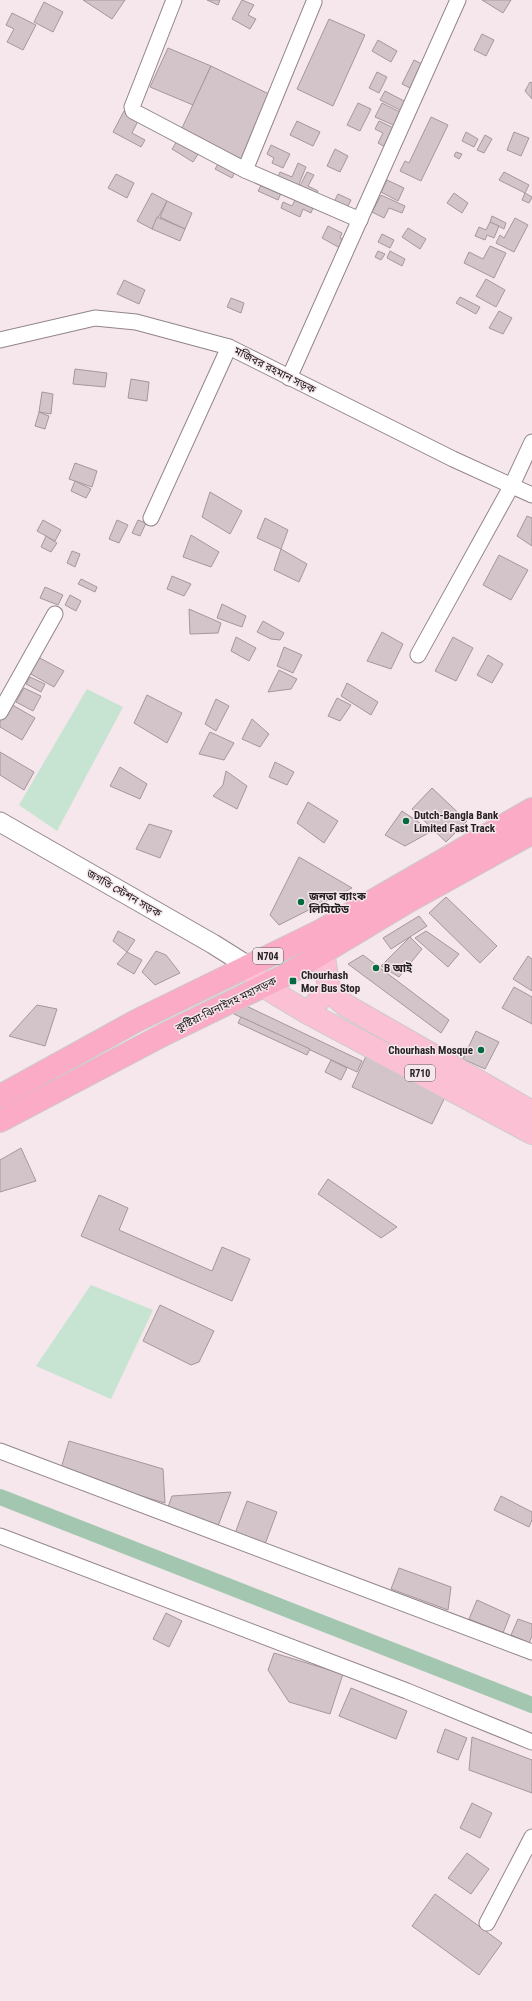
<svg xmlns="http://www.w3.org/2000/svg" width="532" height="2001" font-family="'Roboto Condensed','Noto Sans Bengali',sans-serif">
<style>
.green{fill:#c7e3d1}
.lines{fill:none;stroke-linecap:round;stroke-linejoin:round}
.canal{stroke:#a2c6af;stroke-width:16}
.building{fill:#d2c4c8;stroke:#a5979b}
.minor-casing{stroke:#928589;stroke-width:17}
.tertiary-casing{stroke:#928589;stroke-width:21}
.primary-casing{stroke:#cbcaca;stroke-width:24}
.trunk-casing{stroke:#cbcaca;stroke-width:24}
.minor{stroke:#fff;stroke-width:15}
.tertiary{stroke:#fff;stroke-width:19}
.primary{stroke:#fcc0d4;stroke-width:22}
.trunk{stroke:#fbabc6;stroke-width:22}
.poi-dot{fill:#036a40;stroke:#f5e7eb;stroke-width:1.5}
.labels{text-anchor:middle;stroke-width:3;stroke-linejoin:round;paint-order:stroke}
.shield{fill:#f5e7eb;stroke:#645c5f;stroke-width:1}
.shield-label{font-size:10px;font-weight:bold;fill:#262123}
.street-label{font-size:11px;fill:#262123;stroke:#f5e7eb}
.poi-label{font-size:11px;font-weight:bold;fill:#262123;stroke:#f5e7eb;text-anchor:start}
</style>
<rect width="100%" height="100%" fill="#f5e7eb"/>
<g class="green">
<polygon points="87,689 123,707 57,831 19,805"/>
<polygon points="91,1285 153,1310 111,1399 36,1366"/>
</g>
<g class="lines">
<polyline class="canal" points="0,1497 532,1705"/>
</g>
<g class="building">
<polygon points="83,0 125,0 112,19"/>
<polygon points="207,0 220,0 218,5"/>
<polygon points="242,0 254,5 248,15 256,19 250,29 232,19"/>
<polygon points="482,0 511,0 503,13"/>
<polygon points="44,2 63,12 53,32 34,22"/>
<polygon points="12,13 36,25 23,50 7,42 14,29 6,25"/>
<polygon points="329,19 365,35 333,106 297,89"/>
<polygon points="482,34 494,40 486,56 474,50"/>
<polygon points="378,40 397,51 391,62 372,51"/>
<polygon points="168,48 211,66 193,105 150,87"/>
<polygon points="414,60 424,65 412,89 402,84"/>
<polygon points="211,66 273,96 241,159 182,128"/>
<polygon points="377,72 387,77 379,93 369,88"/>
<polygon points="530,82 532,83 532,99 525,91"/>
<polygon points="385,91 406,102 402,111 380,100"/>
<polygon points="358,103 371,109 360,131 347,125"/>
<polygon points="382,103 404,114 398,127 375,117"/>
<polygon points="124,111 139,119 132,133 145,140 141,147 113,132"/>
<polygon points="431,117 448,125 421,181 400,171 405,161 409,163"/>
<polygon points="297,121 320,132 313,146 290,135"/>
<polygon points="379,121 398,130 389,149 378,143 383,133 375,129"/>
<polygon points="466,132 478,139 474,147 462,141"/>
<polygon points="514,132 529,138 521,156 507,150"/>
<polygon points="485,135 492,139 484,153 477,150"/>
<polygon points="179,138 200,151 193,162 172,149"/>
<polygon points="271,145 290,154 283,168 272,163 274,158 267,154"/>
<polygon points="335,149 348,156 340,172 327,166"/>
<polygon points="456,152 462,154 459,159 454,156"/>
<polygon points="220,161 236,170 232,178 215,169"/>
<polygon points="298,163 306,167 297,189 276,181 280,172 292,177"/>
<polygon points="307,172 314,175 308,186 318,191 315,198 298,190"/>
<polygon points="504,172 529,185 525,193 499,180"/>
<polygon points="116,174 134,183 127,198 108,188"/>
<polygon points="387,180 404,188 398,201 381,192"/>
<polygon points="263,182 282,191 278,200 258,191"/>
<polygon points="152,193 167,201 152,229 137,221"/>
<polygon points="454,193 468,203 462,213 447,203"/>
<polygon points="525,193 532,197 529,203 522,200"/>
<polygon points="338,194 351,200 346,210 333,204"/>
<polygon points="381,195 405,206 402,213 389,208 384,218 372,212"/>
<polygon points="296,198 314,205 311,213 303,209 300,217 281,208 283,202 292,206"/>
<polygon points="167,201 192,213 185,229 160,217"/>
<polygon points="492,216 506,223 504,229 490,222"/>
<polygon points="157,217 185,229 180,241 152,229"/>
<polygon points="515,218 528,225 514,252 496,243 500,235 504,238"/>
<polygon points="490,222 499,226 494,238 487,235 485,240 475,236 479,227 486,230"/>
<polygon points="328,226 342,233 340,238 344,240 340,248 322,238"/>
<polygon points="408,228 426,239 420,249 402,237"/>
<polygon points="382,234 394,240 390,248 378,242"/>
<polygon points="490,246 506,253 494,278 464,263 469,252 483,259"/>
<polygon points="378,251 385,254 381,260 375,257"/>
<polygon points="390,251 405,259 402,266 387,258"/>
<polygon points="486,279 505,290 496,307 476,296"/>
<polygon points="124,280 145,290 139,304 117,294"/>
<polygon points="460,297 480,307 476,314 456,303"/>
<polygon points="231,298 244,303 241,313 227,307"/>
<polygon points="499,311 512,318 503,334 489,328"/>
<polygon points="75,369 107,373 105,387 73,384"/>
<polygon points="131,379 149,382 147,401 128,398"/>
<polygon points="42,392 53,394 51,414 39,412"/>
<polygon points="39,412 49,416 45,429 35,426"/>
<polygon points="75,463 97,471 92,487 69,479"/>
<polygon points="75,481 91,489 86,498 71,491"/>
<polygon points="210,492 242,511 230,534 202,517"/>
<polygon points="527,516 532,518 532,546 517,536"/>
<polygon points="265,518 288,530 281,549 257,538"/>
<polygon points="43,520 61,530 55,541 37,531"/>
<polygon points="117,520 128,525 119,543 109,539"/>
<polygon points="138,520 146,523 140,536 132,533"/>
<polygon points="191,535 219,552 211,567 183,557"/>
<polygon points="46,536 57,543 51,552 41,547"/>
<polygon points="281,549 307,564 299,582 274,570"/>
<polygon points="72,551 80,554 75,567 67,563"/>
<polygon points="499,555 528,570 511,600 483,585"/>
<polygon points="172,576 191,584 184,596 167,589"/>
<polygon points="81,579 97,587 95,592 78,584"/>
<polygon points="45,587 63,595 58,605 40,598"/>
<polygon points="70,595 81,601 76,611 65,605"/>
<polygon points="222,604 246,616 242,627 217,618"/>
<polygon points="189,609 221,623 218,633 190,634"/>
<polygon points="263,621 284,633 280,640 271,639 257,632"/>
<polygon points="382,632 403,644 391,669 367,661"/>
<polygon points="236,637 256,648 249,661 231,651"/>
<polygon points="453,637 473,648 456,681 435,671"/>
<polygon points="284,647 302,655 293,673 277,666"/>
<polygon points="488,655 503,664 492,683 477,675"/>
<polygon points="38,657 64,671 54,687 29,673"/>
<polygon points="279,670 297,679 291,689 268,692"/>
<polygon points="30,677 45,684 41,692 26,684"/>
<polygon points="347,683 378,702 371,715 341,696"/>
<polygon points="24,688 41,696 33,711 16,702"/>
<polygon points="147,695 182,713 167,743 134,723"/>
<polygon points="337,698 351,705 340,721 328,716"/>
<polygon points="216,699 229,706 216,731 205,724"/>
<polygon points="9,703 35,718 22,740 0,727 0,719"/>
<polygon points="252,719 269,734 260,747 242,739"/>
<polygon points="210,732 234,743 224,760 199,754"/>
<polygon points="0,752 34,772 24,790 0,775"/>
<polygon points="275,762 294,772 287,785 269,777"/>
<polygon points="120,767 147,784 140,799 110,786"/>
<polygon points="226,771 247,786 237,809 213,796 223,785"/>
<polygon points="432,788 467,821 446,842 412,809"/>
<polygon points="308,802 338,821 324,843 297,823"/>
<polygon points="402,811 432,831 405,846 385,835"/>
<polygon points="149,824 172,831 160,858 136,849"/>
<polygon points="299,857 352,888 279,925 270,915"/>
<polygon points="446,897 497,946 480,963 429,913"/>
<polygon points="419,916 427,926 391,949 383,938"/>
<polygon points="118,931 135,940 127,952 113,941"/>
<polygon points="426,931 459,954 448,967 415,938"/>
<polygon points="410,937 422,949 399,977 381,966"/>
<polygon points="156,951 166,955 180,973 155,985 142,972"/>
<polygon points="127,952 142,960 134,974 117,964"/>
<polygon points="363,955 449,1020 441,1033 348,964"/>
<polygon points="528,956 532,959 532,991 513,979"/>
<polygon points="514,987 532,997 532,1024 502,1008"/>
<polygon points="240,1003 362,1061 357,1072 234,1014"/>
<polygon points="37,1005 57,1009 45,1046 9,1036"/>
<polygon points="241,1017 310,1049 307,1055 238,1023"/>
<polygon points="476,1031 499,1042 485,1069 463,1059"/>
<polygon points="366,1056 447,1093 432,1124 352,1087"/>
<polygon points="331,1060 347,1068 341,1080 325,1072"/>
<polygon points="21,1148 36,1181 0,1192 0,1160"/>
<polygon points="328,1179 397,1227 381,1238 318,1194"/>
<polygon points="99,1195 128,1208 119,1230 212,1271 222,1247 250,1259 232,1301 81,1236"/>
<polygon points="160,1305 214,1331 199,1362 191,1365 143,1341"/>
<polygon points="69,1441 163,1469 165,1503 60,1472"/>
<polygon points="231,1492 218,1526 168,1507 172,1496"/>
<polygon points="501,1496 532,1512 532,1520 529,1527 494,1510"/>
<polygon points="247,1501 277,1512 264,1547 234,1536"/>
<polygon points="399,1568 451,1587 448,1610 391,1589"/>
<polygon points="477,1600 510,1615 503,1633 469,1619"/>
<polygon points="166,1613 182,1621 169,1647 153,1639"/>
<polygon points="518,1619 532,1624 532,1636 529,1643 511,1635"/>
<polygon points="274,1653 343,1674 330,1714 289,1702 268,1670"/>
<polygon points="351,1688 407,1711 396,1739 339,1716"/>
<polygon points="445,1729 467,1738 458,1760 437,1752"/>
<polygon points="472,1737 532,1760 532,1793 469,1770"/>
<polygon points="472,1803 492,1813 480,1838 460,1828"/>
<polygon points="467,1853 489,1869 471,1894 448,1878"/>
<polygon points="435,1894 502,1943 479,1975 412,1926"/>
</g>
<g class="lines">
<g class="minor-casing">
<g id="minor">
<polyline points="174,0 134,102 132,107 133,111 245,170 360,220"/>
<polyline points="245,170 314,2"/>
<polyline points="0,340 95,318 136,322 229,347 453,459 532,495"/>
<polyline points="289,378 458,0"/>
<polyline points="151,518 229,347"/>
<polyline points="418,655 512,485 532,442"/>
<polyline points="0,712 55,614"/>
<polyline points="0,1451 532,1652"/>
<polyline points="0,1536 407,1691 532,1742"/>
<polyline points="487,1923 532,1837"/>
</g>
</g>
<g class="tertiary-casing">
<polyline id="tertiary" points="0,822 213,944 248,966"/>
</g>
<g class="primary-casing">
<g id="primary">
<polyline points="248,966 263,986 308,1013 532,1133"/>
<polyline points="329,988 336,997 345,1005 532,1112"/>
<polyline points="308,1013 329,988 323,952 322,935"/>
</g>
</g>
<g class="trunk-casing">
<g id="trunk">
<polyline points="0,1096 136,1021 322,930 532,809"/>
<polyline points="0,1121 163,1035 286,975 409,901 532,833"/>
</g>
</g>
<use href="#minor" class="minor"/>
<use href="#tertiary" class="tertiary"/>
<use href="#primary" class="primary"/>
<use href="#trunk" class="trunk"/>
</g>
<g class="poi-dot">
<circle cx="406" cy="821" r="4"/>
<circle cx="301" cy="902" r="4"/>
<circle cx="376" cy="968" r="4"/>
<rect x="289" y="977" width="8" height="8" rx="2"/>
<circle cx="481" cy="1050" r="4"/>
</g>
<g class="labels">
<g class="shield">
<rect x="253" y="948" width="30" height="16" rx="3"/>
<rect x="405" y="1065" width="30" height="16" rx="3"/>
</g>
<g class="shield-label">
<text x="268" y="960">N704</text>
<text x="420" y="1077">R710</text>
</g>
<g class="street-label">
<text transform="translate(275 370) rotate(27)" y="4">মজিবর রহমান সড়ক</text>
<text transform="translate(124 893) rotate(30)" y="4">জগতি স্টেশন সড়ক</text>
<text transform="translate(226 1004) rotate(-26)" y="4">কুষ্টিয়া-ঝিনাইদহ মহাসড়ক</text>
</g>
<g class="poi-label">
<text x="414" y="819">Dutch-Bangla Bank<tspan x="414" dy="13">Limited Fast Track</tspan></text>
<text x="309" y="900">জনতা ব্যাংক<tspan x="309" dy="13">লিমিটেড</tspan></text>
<text x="384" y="972">B আই</text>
<text x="301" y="979">Chourhash<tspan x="301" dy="13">Mor Bus Stop</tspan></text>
<text x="473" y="1054" text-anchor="end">Chourhash Mosque</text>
</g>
</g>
</svg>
